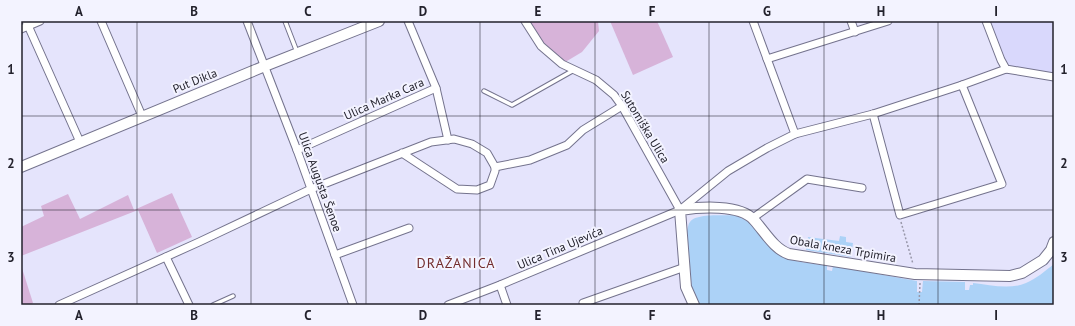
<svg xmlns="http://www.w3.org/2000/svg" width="1075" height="326" font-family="'PT Sans',sans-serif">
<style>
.built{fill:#d9d8fc}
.green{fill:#d7b3d9}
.water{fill:#acd2f7}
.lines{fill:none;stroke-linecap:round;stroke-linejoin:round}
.lane-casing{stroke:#74738d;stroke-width:5.5}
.street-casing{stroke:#74738d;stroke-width:9}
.secondary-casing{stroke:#74738d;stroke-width:12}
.path{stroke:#9897a9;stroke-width:1.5;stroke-dasharray:2 2;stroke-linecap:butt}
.lane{stroke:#fff;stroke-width:3.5}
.street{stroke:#fff;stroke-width:7}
.secondary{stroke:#fff;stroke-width:10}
.grid{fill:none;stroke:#23222d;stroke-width:1;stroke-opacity:0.55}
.labels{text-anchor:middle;stroke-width:4;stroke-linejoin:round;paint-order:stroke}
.street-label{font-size:12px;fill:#23222d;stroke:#f3f3ff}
.quarter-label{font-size:14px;letter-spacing:1px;fill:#732d2d;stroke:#f3f3ff}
.neatline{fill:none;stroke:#23222d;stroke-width:1.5}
.grid-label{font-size:13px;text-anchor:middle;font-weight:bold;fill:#23222d}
</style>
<rect width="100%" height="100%" fill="#e5e4fc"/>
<polygon class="built" points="990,21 1054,21 1054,73 1010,66 1007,63"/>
<g class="green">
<polygon points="525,21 598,21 599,31 582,52 562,64 541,46"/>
<polygon points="610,21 657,21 673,57 633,75"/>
<polygon points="172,193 192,237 157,253 138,210 21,256 21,227 44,216 41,206 68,194 80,219 128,195 134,210"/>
<polygon points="21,265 33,303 30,305 21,305"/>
</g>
<g class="water">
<path d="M733 215C761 222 762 247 782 256 795 263 813 263 827 266V270L832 271 833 266 917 281V292H922L923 281 965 282V290H969L970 285H973V283C990 285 1010 290 1026 283 1036 279 1045 271 1054 264V305H700L692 291 687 231C688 228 688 224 690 222 696 213 723 216 733 215Z"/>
<polygon points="840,236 846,237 846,242 853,243 851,257 806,250 808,237 839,241"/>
</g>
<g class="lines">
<g class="lane-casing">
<g id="lane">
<polyline points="285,21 297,52"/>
<polyline points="484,91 512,105 574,70"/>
<polyline points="213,305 233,296"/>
</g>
</g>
<g class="street-casing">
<g id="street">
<polyline points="26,21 80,142"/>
<polyline points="101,21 142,116"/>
<polyline points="247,21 297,150 353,305"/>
<polyline points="525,21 541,46 562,64 596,80 614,95 622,106 680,210"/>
<polyline points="851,21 855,32"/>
<polyline points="986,21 1001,60 1006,69 1054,77"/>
<polyline points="21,29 40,21"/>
<polyline points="767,59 888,21"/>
<polyline points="436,88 448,140"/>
<polyline points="873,114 900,215 1002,184 962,85"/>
<polyline points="795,134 873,114 962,85 1006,69"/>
<polyline points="297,150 436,88 408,21"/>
<polyline points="495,167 530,160 567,145 583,130 622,106"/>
<polyline points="753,218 807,179 862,188"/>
<polyline points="335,255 409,228"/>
<polyline points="166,257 189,305"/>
<polyline points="500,285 507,305"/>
<polyline points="59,305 199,242 311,189 431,142 454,139 472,144 487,153 495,167 495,171 490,185 477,190 457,189 402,153"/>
<polyline points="448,305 500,285 680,210 728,171 767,148 795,134 753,21"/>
<polyline points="584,305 583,303 685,267"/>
</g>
</g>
<g class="secondary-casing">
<g id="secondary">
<polyline points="21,167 265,66 379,21"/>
<path d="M694 305 686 287 680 210C700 207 740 204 754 220 765 232 774 249 789 254L915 274 1010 276 1022 273 1043 260 1051 250 1054 242"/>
</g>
</g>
<g class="path">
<polyline points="901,222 913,264"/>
<polyline points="919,305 920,283"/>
</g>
<use href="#lane" class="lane"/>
<use href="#street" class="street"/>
<use href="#secondary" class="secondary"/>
</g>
<path class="grid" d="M137 21V305M251 21V305M366 21V305M480 21V305M595 21V305M709 21V305M824 21V305M938 21V305M21 116H1054M21 210H1054"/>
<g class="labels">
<g class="street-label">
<text transform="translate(195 81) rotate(-22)" y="4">Put Dikla</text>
<text transform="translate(384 99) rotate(-24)" y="4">Ulica Marka Cara</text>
<text transform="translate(645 127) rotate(59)" y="4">Sutomiška Ulica</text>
<text transform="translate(320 182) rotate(70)" y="4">Ulica Augusta Šenoe</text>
<text transform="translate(560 248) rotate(-23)" y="4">Ulica Tina Ujevića</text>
<text transform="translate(843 249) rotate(10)" y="4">Obala kneza Trpimira</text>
</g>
<g class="quarter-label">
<text x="456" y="268">DRAŽANICA</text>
</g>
</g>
<rect width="1075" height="326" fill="none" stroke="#f3f3ff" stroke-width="44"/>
<rect x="22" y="22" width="1031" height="282" class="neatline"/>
<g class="grid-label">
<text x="79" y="16">A</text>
<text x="194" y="16">B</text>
<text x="308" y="16">C</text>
<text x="423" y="16">D</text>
<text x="538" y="16">E</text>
<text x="652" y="16">F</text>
<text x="767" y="16">G</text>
<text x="881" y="16">H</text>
<text x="996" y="16">I</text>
<text x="11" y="74">1</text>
<text x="1064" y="74">1</text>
<text x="11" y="168">2</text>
<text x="1064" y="168">2</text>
<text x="11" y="262">3</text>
<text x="1064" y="262">3</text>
<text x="79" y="320">A</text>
<text x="194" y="320">B</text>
<text x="308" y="320">C</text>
<text x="423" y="320">D</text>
<text x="538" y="320">E</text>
<text x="652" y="320">F</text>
<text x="767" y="320">G</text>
<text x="881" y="320">H</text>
<text x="996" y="320">I</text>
</g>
</svg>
